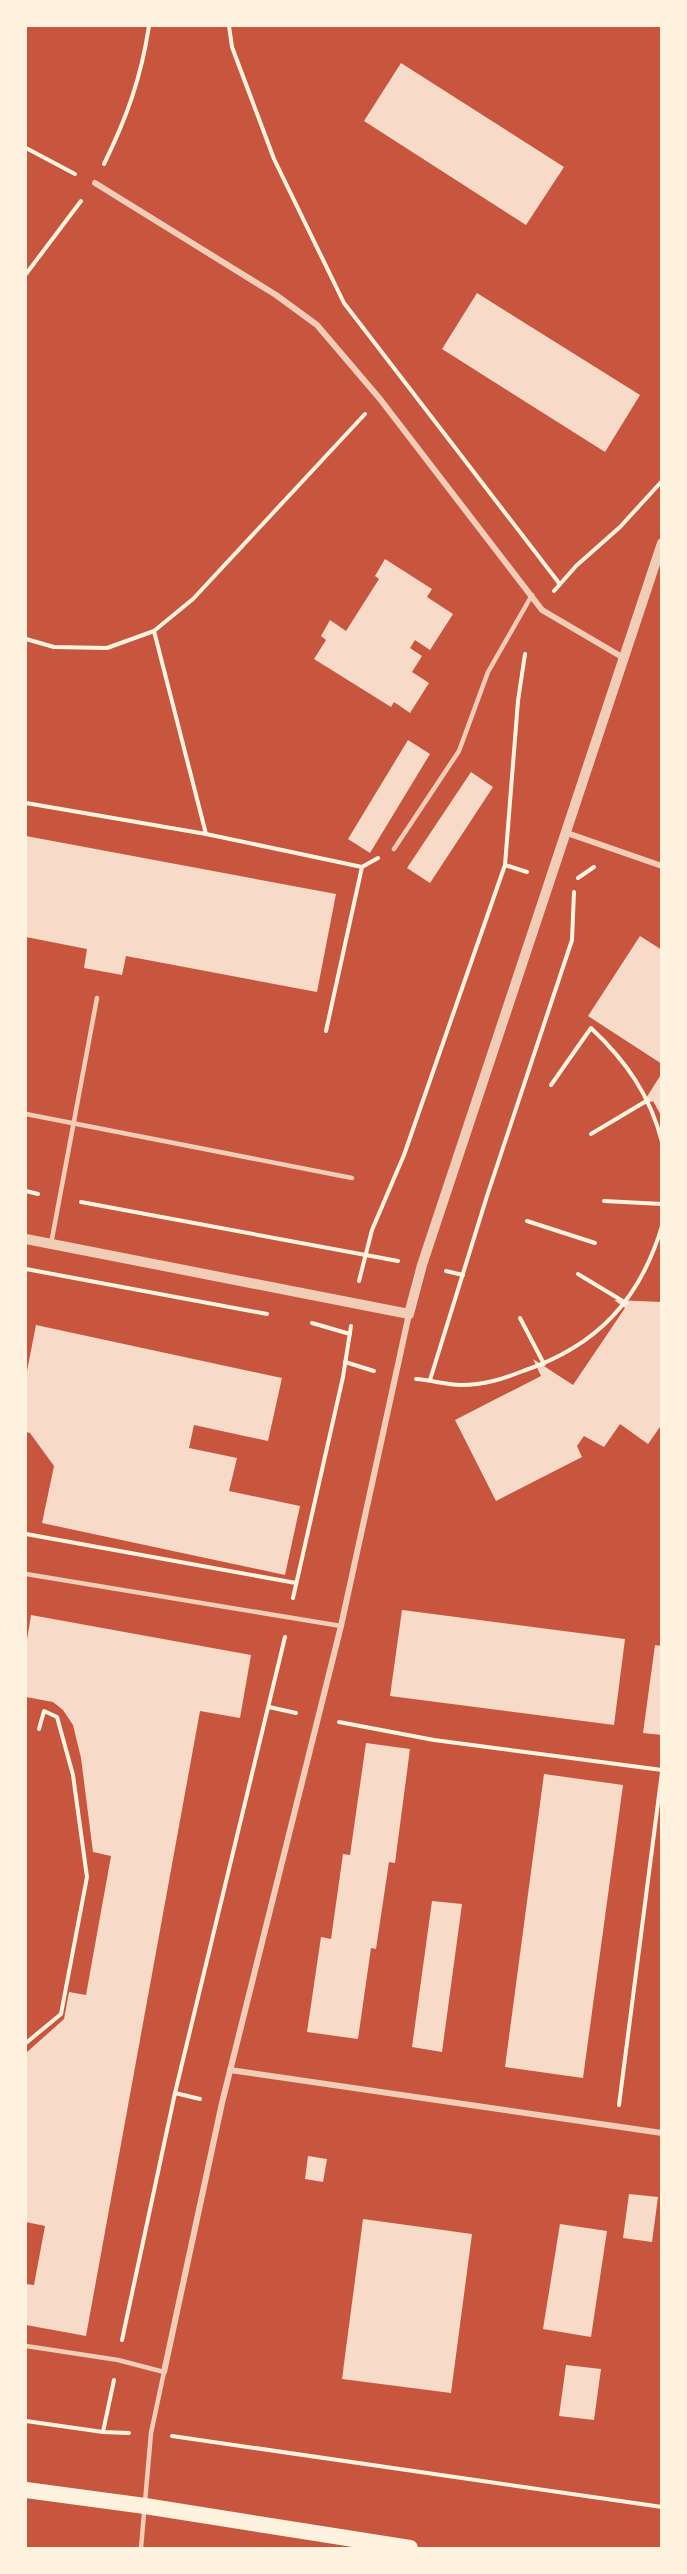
<svg xmlns="http://www.w3.org/2000/svg" width="687" height="2574" font-family="'Source Sans 3',sans-serif">
<style>
.building{fill:#f7dbc8}
.lines{fill:none;stroke-linecap:round;stroke-linejoin:round}
.path{stroke:#fff3e0;stroke-width:4}
.service{stroke:#f1ccb7;stroke-width:4.5}
.minor{stroke:#f1ccb7;stroke-width:6}
.tertiary{stroke:#f1ccb7;stroke-width:10}
.trunk{stroke:#fff3e0;stroke-width:16}
</style>
<rect width="100%" height="100%" fill="#c8553d"/>
<g class="building">
<polygon points="401,63 564,167 526,225 364,121"/>
<polygon points="477,293 640,395 605,452 442,349"/>
<polygon points="385,559 432,589 427,597 453,614 430,650 415,640 410,648 422,656 412,672 429,683 410,713 394,702 391,707 314,659 326,640 321,636 330,620 346,631 379,579 375,576"/>
<polygon points="408,740 430,754 370,853 348,839"/>
<polygon points="471,772 493,787 430,883 407,868"/>
<polygon points="26,836 336,894 317,992 126,956 122,975 84,968 87,949 26,937"/>
<polygon points="640,936 662,950 662,1064 588,1016"/>
<polygon points="662,1073 662,1117 653,1101 641,1106"/>
<polygon points="614,1300 662,1302 662,1424 648,1444 620,1424 604,1447 584,1436 577,1446 582,1457 496,1501 455,1420 541,1376 533,1359 573,1385 625,1308"/>
<polygon points="36,1325 282,1378 268,1441 194,1425 189,1448 237,1458 229,1491 300,1506 285,1575 42,1523 54,1466 30,1433 26,1432 26,1376"/>
<polygon points="402,1610 625,1639 614,1725 390,1696"/>
<polygon points="31,1615 251,1655 240,1718 200,1711 86,2336 26,2325 26,2284 34,2285 45,2226 26,2222 26,2053 64,2019 69,1992 86,1995 111,1856 93,1852 81,1758 73,1725 63,1710 53,1702 26,1697 26,1646"/>
<polygon points="655,1645 662,1646 662,1735 643,1733"/>
<polygon points="366,1743 410,1749 395,1863 389,1862 376,1949 371,1948 358,2039 307,2032 321,1937 331,1939 343,1854 350,1855"/>
<polygon points="544,1774 623,1785 583,2078 505,2067"/>
<polygon points="432,1901 462,1904 442,2052 412,2047"/>
<polygon points="308,2156 327,2159 323,2182 305,2179"/>
<polygon points="629,2194 658,2197 652,2242 623,2238"/>
<polygon points="363,2219 472,2234 451,2393 342,2379"/>
<polygon points="560,2224 607,2231 591,2337 543,2329"/>
<polygon points="566,2365 601,2369 594,2420 559,2416"/>
</g>
<g class="lines">
<g class="path">
<polyline points="229,26 232,47 274,159 344,303 559,583"/>
<polyline points="26,148 75,174"/>
<path d="M104 164C127 117 141 78 149 26"/>
<polyline points="26,274 81,201"/>
<polyline points="554,591 576,566 620,527 662,481"/>
<polyline points="154,631 206,834"/>
<polyline points="26,639 54,647 107,648 154,631 193,599 365,414"/>
<polyline points="26,803 206,834 362,867 378,858"/>
<polyline points="505,865 527,872"/>
<polyline points="578,878 594,867"/>
<polyline points="326,1031 362,867"/>
<path d="M551 1085 591 1028C626 1061 650 1095 662 1142"/>
<polyline points="591,1134 648,1100"/>
<polyline points="26,1191 38,1194"/>
<polyline points="604,1201 662,1204"/>
<polyline points="81,1202 398,1261"/>
<polyline points="527,1221 595,1243"/>
<polyline points="26,1269 267,1314"/>
<polyline points="446,1271 463,1275"/>
<polyline points="578,1274 626,1303"/>
<polyline points="359,1281 372,1230 404,1155 505,865 518,701 525,654"/>
<polyline points="520,1318 544,1364"/>
<polyline points="312,1323 350,1334"/>
<polyline points="345,1362 374,1371"/>
<path d="M416 1379C431 1380 447 1385 461 1385 484 1385 503 1379 523 1371 597 1346 640 1300 662 1226"/>
<polyline points="430,1380 487,1196 572,940 574,892"/>
<polyline points="26,1534 296,1583"/>
<polyline points="293,1598 343,1377 351,1326"/>
<polyline points="269,1707 296,1713"/>
<polyline points="339,1722 434,1740 662,1770"/>
<polyline points="26,2043 61,2014 87,1877 73,1775 57,1717 44,1711 39,1729"/>
<polyline points="175,2093 200,2099"/>
<polyline points="619,2105 662,1772"/>
<polyline points="122,2340 175,2093 285,1637"/>
<polyline points="26,2421 103,2432 129,2433"/>
<polyline points="103,2432 114,2380"/>
<polyline points="172,2436 662,2507"/>
</g>
<g class="service">
<polyline points="394,849 459,751 488,672 532,595"/>
<polyline points="26,1114 352,1178"/>
<polyline points="51,1244 97,998"/>
<polyline points="26,1574 341,1626"/>
<polyline points="26,2346 118,2360 164,2372 151,2433 141,2548"/>
</g>
<g class="minor">
<polyline points="95,183 276,295 317,325 380,399 542,610 622,657"/>
<polyline points="567,833 662,866"/>
<polyline points="230,2070 662,2133"/>
<polyline points="164,2372 222,2103 341,1626 409,1314"/>
</g>
<polyline class="tertiary" points="26,1239 409,1314 422,1265 662,543"/>
<polyline class="trunk" points="26,2490 145,2506 410,2548"/>
</g>
<rect width="687" height="2574" fill="none" stroke="#fff3e0" stroke-width="54"/>
</svg>
